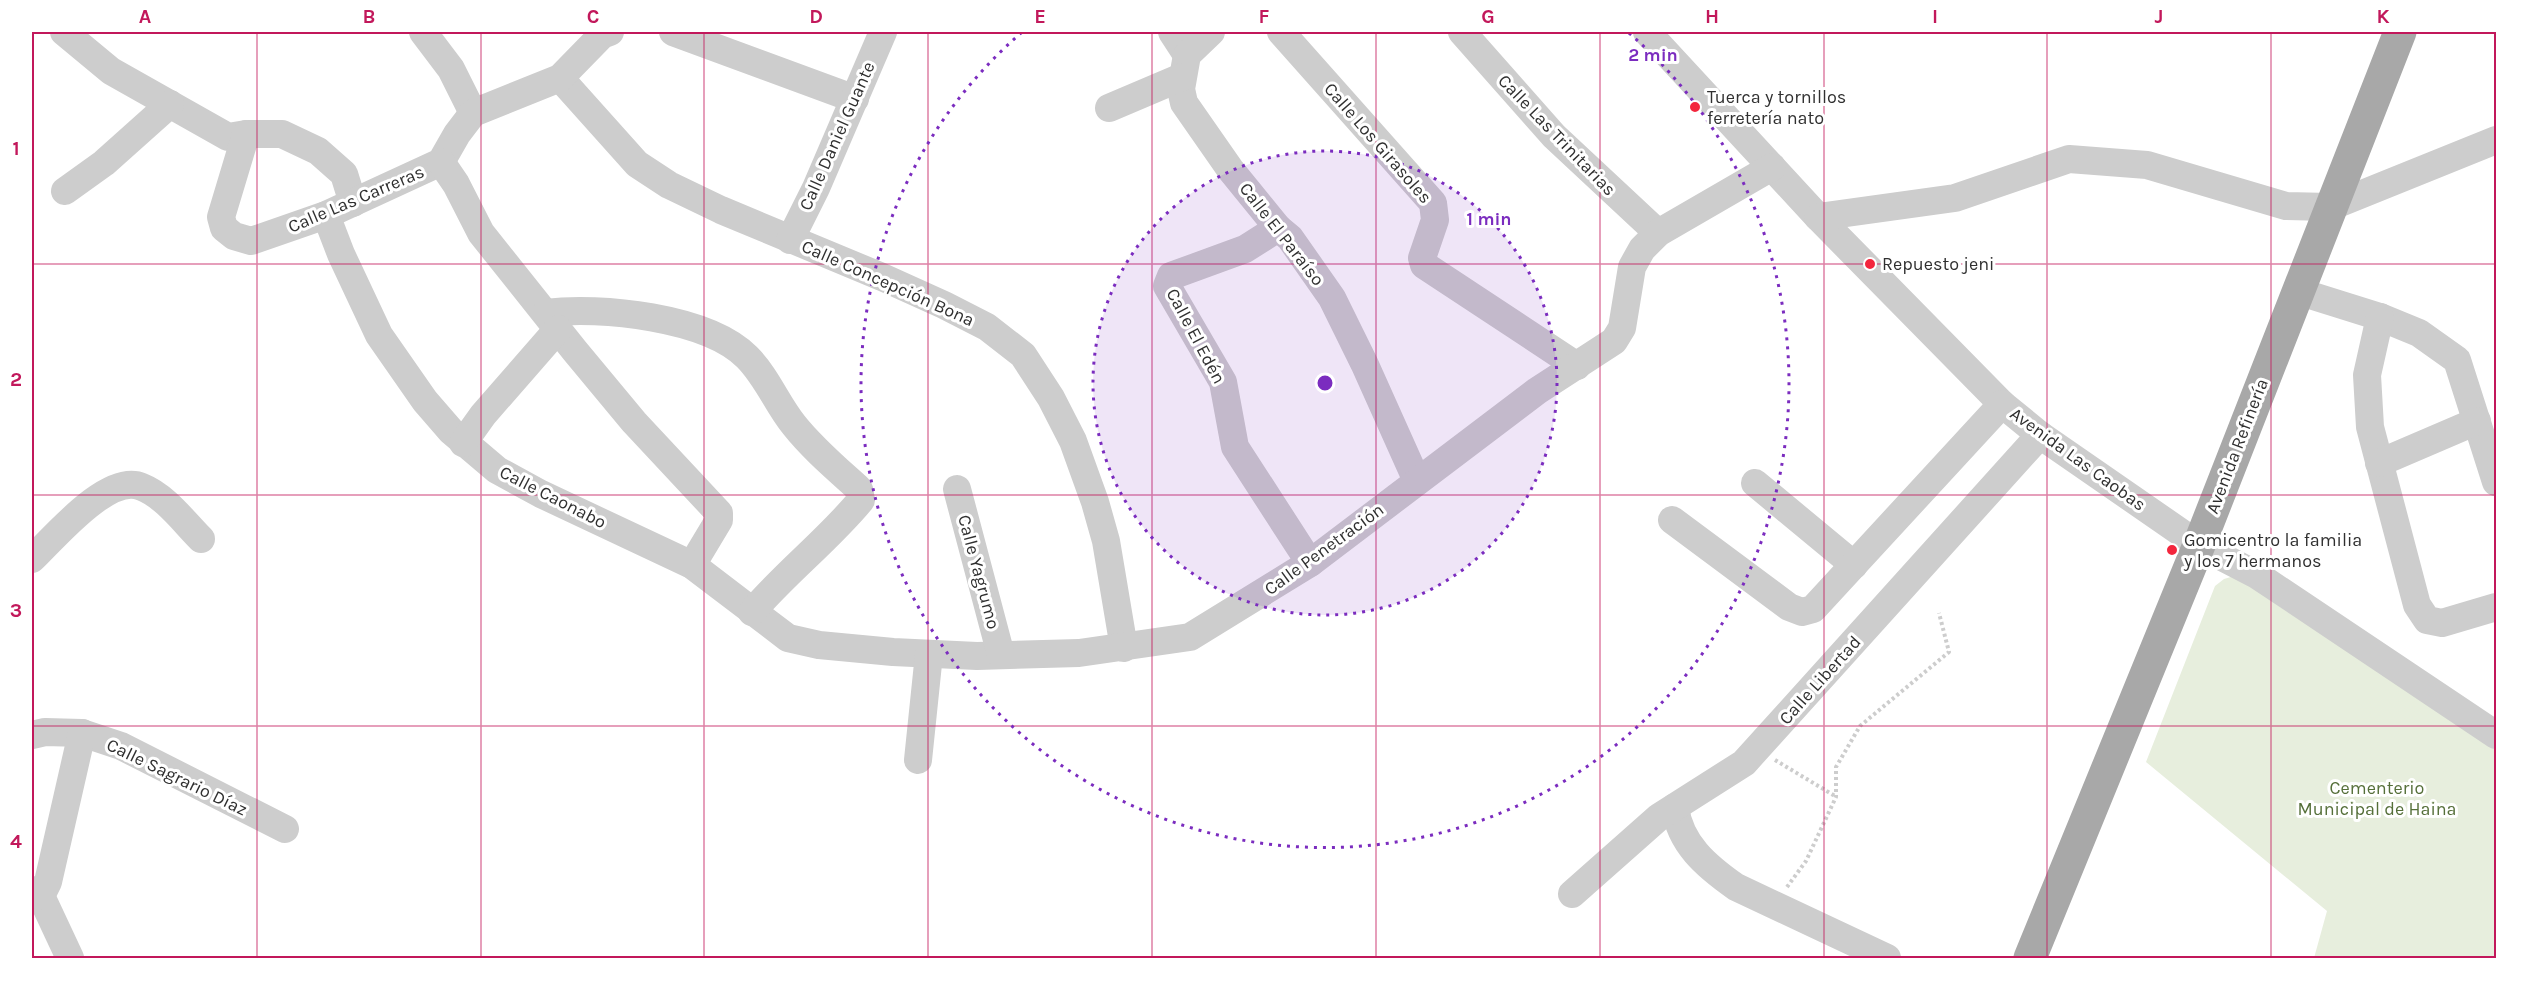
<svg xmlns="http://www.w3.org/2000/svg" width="2528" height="990" font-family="Karla,sans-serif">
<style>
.green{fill:#e7eedd}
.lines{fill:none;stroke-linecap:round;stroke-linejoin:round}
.path{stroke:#cdcdcd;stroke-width:4;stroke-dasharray:3 3;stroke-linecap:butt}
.minor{stroke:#cdcdcd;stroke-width:28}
.major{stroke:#a8a8a8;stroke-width:33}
.grid{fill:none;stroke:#c2185b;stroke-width:1.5;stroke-opacity:0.55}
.ring{fill:none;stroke:#7b2cbf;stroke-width:3;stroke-dasharray:3 6}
.poi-dot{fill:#f3263d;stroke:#fff;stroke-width:2}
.labels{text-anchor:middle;stroke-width:6;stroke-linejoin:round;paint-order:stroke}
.poi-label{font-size:18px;fill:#303030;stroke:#fff;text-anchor:start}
.street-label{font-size:18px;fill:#303030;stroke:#fff}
.park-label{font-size:18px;fill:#556f39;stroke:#fff}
.centre{fill:#7b2cbf;stroke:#fff;stroke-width:3}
.ring-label{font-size:18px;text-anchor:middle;font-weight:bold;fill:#7b2cbf;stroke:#fff;stroke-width:6;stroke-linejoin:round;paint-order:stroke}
.neatline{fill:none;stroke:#c2185b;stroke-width:2}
.grid-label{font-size:20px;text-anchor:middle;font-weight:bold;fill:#c2185b}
</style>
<rect width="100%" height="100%" fill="#fff"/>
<polygon class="green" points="2241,574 2496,735 2496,958 2314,958 2327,911 2146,762 2215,586 2224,579"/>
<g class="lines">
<g class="path">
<polyline points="1775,760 1835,796"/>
<polyline points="1787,887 1806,861 1836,797 1836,767 1860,726 1949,652 1939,613"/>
</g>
<g class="minor">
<polyline points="64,32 111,71 228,137 246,134 282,134 318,151 344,174 353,203"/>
<polyline points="423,32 451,69 473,113"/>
<polyline points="673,32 855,99"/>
<polyline points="1172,32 1187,55"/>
<polyline points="1211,32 1187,55 1181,89 1184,103 1230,169 1278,228 1290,238 1332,298 1365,365 1417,481"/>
<polyline points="1281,32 1433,203 1435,220 1422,258 1424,265 1577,366"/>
<polyline points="1462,32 1554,136 1658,233"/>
<polyline points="1647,32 1818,217 2002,404 2040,435 2199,545 2257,575 2496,735"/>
<polyline points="560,78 637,164 669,185 721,210 882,277 944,305 987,327 1023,355 1051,398 1073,441 1095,502 1106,541 1124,648"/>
<polyline points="1109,108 1182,77"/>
<polyline points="246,134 221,217 224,228 234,236 251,241 326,215 441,162 457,134 473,113 560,78 602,35 610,32"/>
<polyline points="441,162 456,184 481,233 575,351 634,422 719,513 719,520 692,565"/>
<polyline points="65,191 104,163 170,104"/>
<polyline points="326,215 341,254 379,335 425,401 451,431 497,470 541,494 692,565 788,638 819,645 893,652 977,656 1079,653 1190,637 1310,563 1537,391 1614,341 1622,328 1632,267 1642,249 1658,233 1772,167"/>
<polyline points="1818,217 1955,198 2069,159 2147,165 2286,206 2330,207 2496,140"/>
<polyline points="1278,228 1245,249 1171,276 1167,286 1223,382 1235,447 1310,563"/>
<polyline points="790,240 816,188 883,32"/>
<polyline points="2297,291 2380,317 2419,333 2457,360 2496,482"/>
<path d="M546 313C600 306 707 317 747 357 767 377 777 404 794 425 813 449 837 469 859 489L861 500C828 540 786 572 752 612"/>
<polyline points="2380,317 2367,375 2370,427 2417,605 2427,620 2442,623 2496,607"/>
<polyline points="463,443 483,415 558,329"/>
<polyline points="2379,463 2477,421"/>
<polyline points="1755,483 1854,565"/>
<polyline points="957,489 1001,655"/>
<polyline points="1672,520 1789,607 1802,612 1813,609 2002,404"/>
<path d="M32 559C55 537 109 472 142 487 165 496 184 522 201 539"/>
<polyline points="32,735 45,732 82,733 121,746 285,829"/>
<polyline points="918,760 929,654"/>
<path d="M1675 807C1680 844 1706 866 1736 887L1887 958"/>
<polyline points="32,890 41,896 70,958"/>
<polyline points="1572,894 1659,817 1744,763 2040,435"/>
<polyline points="41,896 48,882 82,733"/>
</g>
<polyline class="major" points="2030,958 2199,545 2400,32"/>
</g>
<path class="grid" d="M257 32V958M481 32V958M704 32V958M928 32V958M1152 32V958M1376 32V958M1600 32V958M1824 32V958M2047 32V958M2271 32V958M32 264H2496M32 495H2496M32 726H2496"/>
<circle cx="1325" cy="383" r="232" fill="#7b2cbf" fill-opacity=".12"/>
<g class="ring">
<circle cx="1325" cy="383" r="232"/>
<path d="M1629 33A464 464 0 1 1 1021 33"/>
</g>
<g class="poi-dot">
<circle cx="1695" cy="107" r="6"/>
<circle cx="1870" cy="264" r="6"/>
<circle cx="2172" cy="550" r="6"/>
</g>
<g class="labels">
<g class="poi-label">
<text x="1707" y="103">Tuerca y tornillos<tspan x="1707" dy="21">ferretería nato</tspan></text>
<text x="1882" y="270">Repuesto jeni</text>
<text x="2184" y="546">Gomicentro la familia<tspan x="2184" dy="21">y los 7 hermanos</tspan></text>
</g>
<g class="street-label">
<text transform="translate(1557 135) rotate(46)" y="6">Calle Las Trinitarias</text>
<text transform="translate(837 136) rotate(-66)" y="6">Calle Daniel Guante</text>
<text transform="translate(1378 143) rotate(49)" y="6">Calle Los Girasoles</text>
<text transform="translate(356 199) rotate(-23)" y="6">Calle Las Carreras</text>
<text transform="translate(1282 234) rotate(52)" y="6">Calle El Paraíso</text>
<text transform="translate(888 283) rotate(24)" y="6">Calle Concepción Bona</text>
<text transform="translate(1196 336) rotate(62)" y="6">Calle El Edén</text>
<text transform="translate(2237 446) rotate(-69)" y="6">Avenida Refinería</text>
<text transform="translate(2078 459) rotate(36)" y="6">Avenida Las Caobas</text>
<text transform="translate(553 497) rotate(27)" y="6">Calle Caonabo</text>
<text transform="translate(1324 549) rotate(-36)" y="6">Calle Penetración</text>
<text transform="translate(979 572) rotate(75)" y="6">Calle Yagrumo</text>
<text transform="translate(1820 680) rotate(-48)" y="6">Calle Libertad</text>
<text transform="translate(177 777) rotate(26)" y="6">Calle Sagrario Díaz</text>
</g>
<g class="park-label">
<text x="2377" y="794">Cementerio<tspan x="2377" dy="21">Municipal de Haina</tspan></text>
</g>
</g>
<circle cx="1325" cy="383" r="9" class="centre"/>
<g class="ring-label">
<text x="1653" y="61">2 min</text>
<text x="1489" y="225">1 min</text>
</g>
<rect width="2528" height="990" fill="none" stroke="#ffffff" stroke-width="66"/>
<rect x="33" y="33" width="2462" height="924" class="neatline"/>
<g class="grid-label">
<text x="145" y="23">A</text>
<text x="369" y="23">B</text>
<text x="593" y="23">C</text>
<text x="816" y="23">D</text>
<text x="1040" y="23">E</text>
<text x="1264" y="23">F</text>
<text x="1488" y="23">G</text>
<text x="1712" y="23">H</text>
<text x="1935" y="23">I</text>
<text x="2159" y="23">J</text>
<text x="2383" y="23">K</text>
<text x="16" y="155">1</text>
<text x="16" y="386">2</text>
<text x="16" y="617">3</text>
<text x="16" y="848">4</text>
</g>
</svg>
